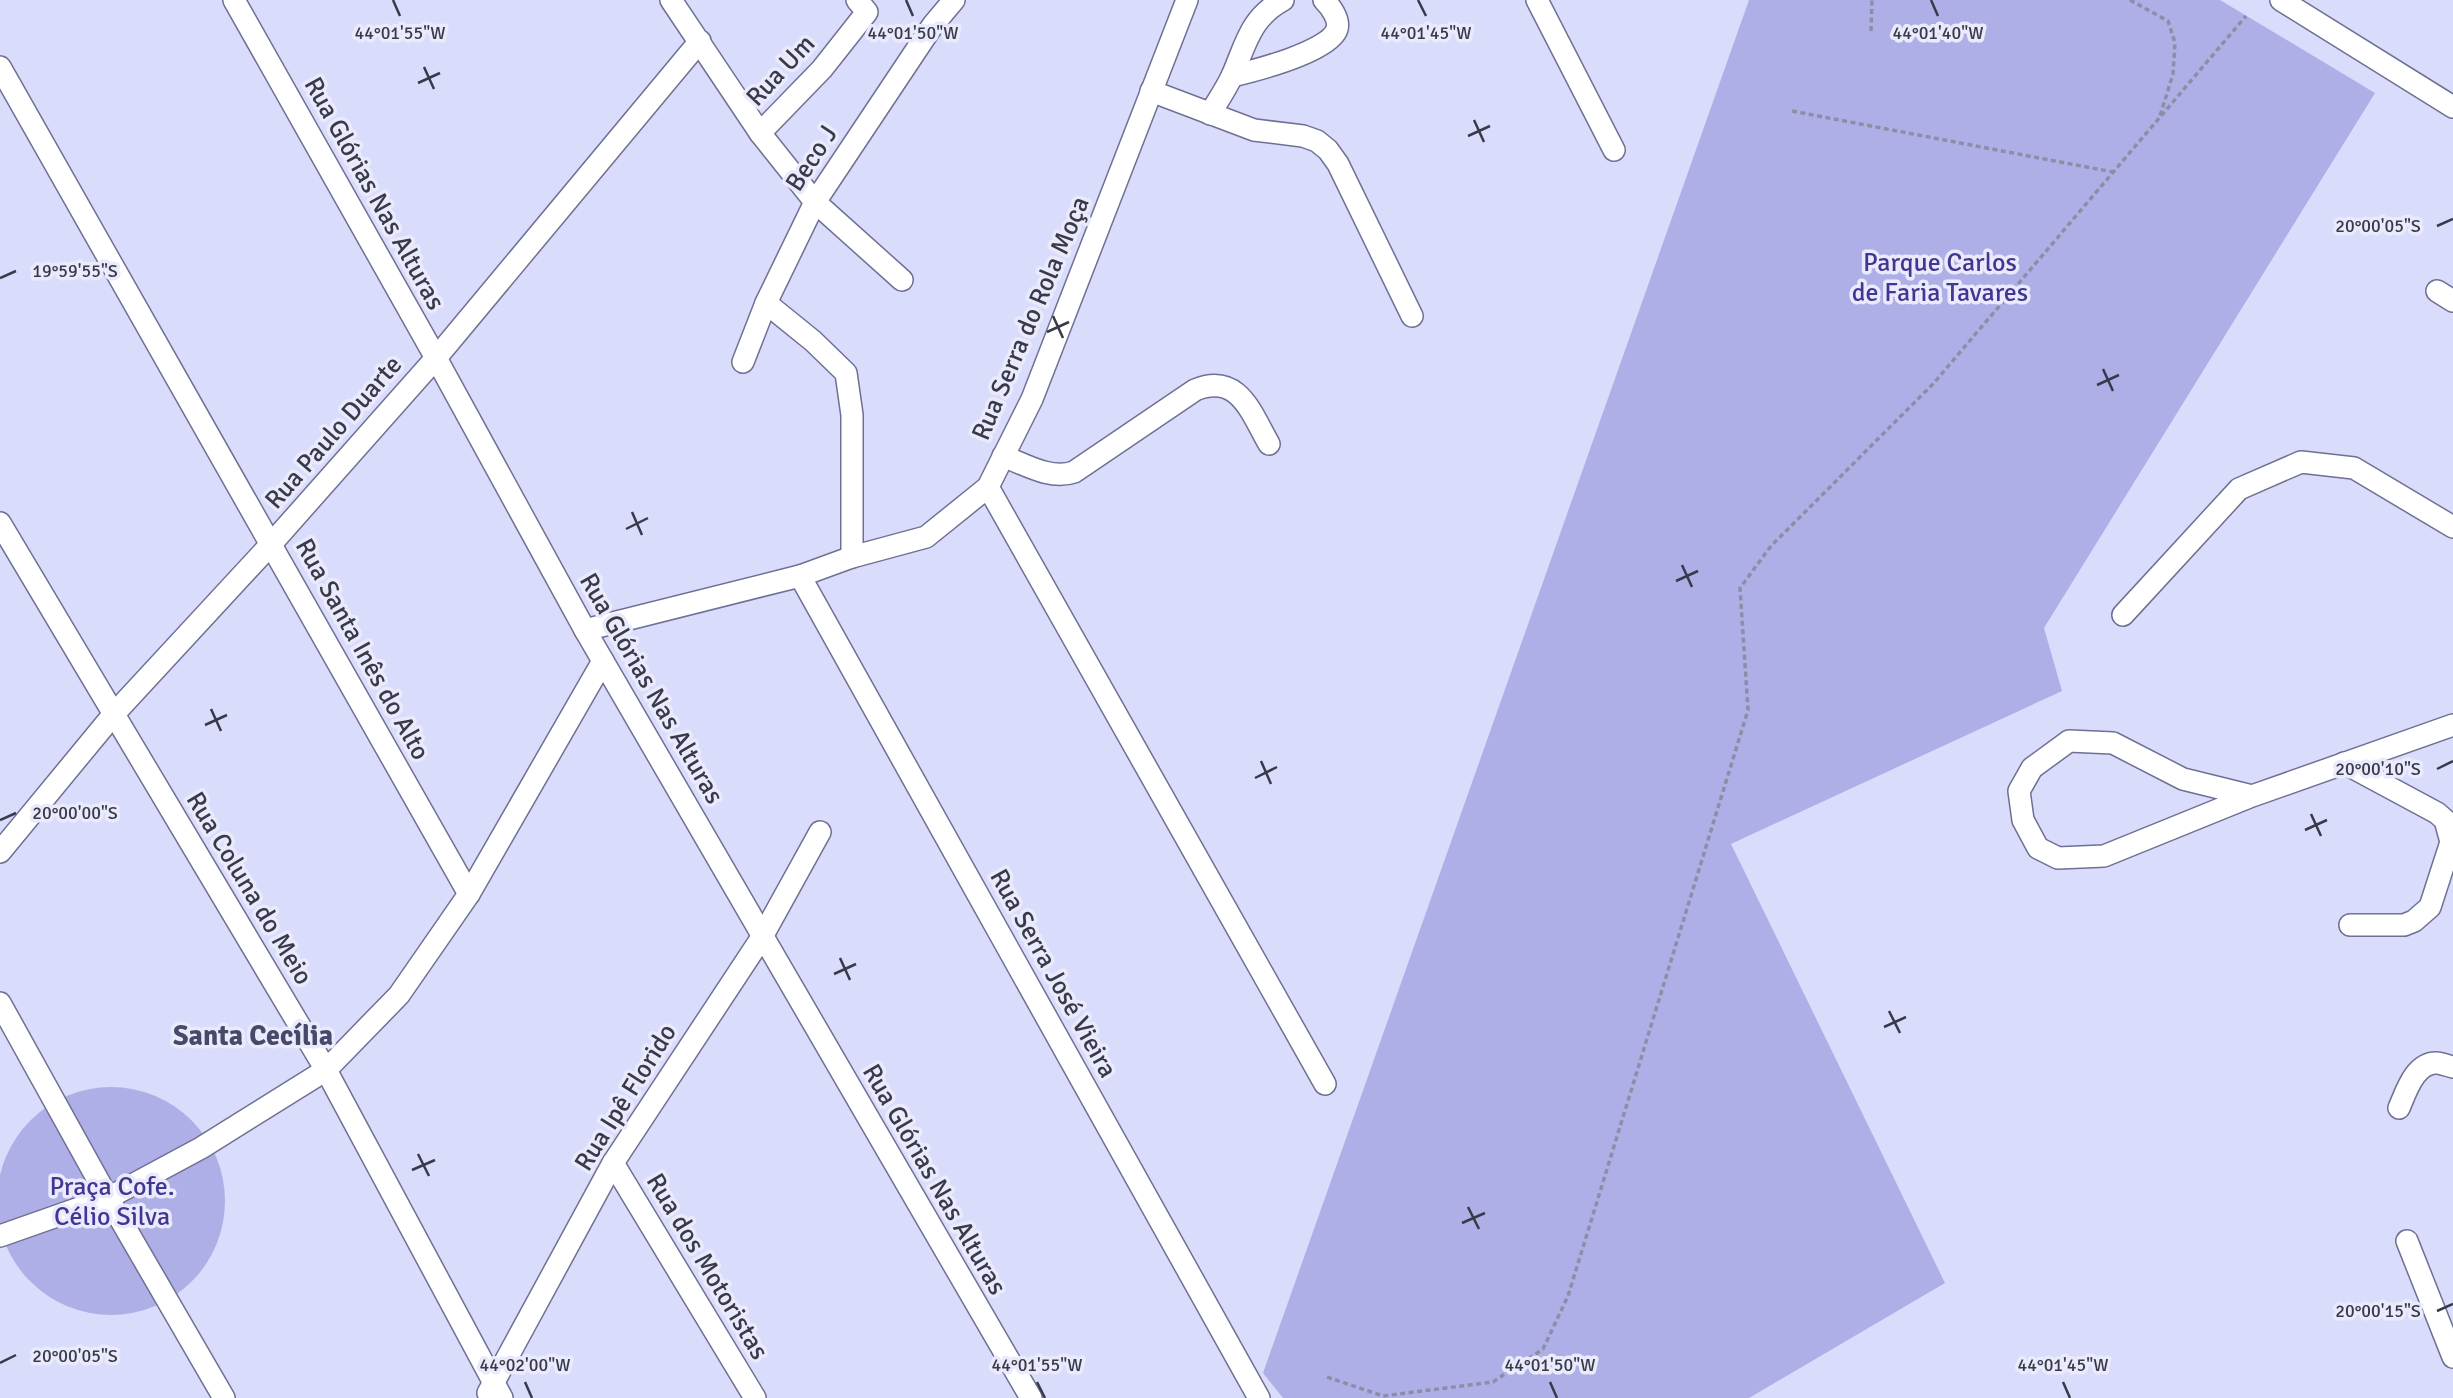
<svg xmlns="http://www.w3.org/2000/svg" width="2453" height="1398" font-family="Signika,sans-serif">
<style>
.green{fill:#aeafe7}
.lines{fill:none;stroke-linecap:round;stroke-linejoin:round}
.minor-casing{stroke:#6f7093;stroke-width:24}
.path{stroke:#8d8ea6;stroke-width:3.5;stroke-dasharray:5 3.5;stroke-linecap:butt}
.minor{stroke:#fff;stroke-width:21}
.ticks{fill:none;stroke:#393949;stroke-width:2.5}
.labels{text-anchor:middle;stroke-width:7;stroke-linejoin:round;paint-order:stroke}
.street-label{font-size:26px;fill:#393949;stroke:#e9eafb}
.park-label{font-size:26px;fill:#423593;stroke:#e9eafb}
.neighbourhood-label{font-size:28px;font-weight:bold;fill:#484869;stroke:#e9eafb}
.ticks-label{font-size:18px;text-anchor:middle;fill:#393949;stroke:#e9eafb;stroke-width:7;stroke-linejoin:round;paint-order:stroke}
</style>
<rect width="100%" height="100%" fill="#dadcfb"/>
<g class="green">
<polygon points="1749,0 2220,0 2375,93 2044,628 2062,691 1731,844 1945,1283 1749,1398 1283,1398 1263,1373"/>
<circle cx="111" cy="1201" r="114"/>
</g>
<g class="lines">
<g class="minor-casing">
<g id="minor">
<polyline points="234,0 436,358 585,630 1031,1398"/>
<polyline points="671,0 760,133 815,202 902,280"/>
<polyline points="1537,0 1614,150"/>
<polyline points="2281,0 2453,107"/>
<polyline points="0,67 469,894"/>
<path d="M1232 76C1253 71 1330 52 1337 29 1340 19 1330 6 1324 0"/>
<polyline points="1151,91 1254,130 1303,136 1317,141 1328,150 1338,164 1412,316"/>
<path d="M1210 114C1217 102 1226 89 1232 76 1246 44 1250 18 1283 0"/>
<polyline points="760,133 822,69 867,12 857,0"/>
<polyline points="2437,291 2453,301"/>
<polyline points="766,303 813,341 846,373 852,415 852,557"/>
<polyline points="743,362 766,303 815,202 933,25 954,0"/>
<path d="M1003 456C1026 465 1051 480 1074 472L1195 390C1239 372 1251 413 1269 444"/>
<polyline points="988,487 1325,1084"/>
<polyline points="0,523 326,1070 502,1398"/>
<polyline points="800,576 1259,1398"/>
<polyline points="2123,615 2239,489 2301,462 2354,468 2453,527"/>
<polyline points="585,630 800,576 852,557 926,537 988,487 1032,399 1187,0"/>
<polyline points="2344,763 2437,813 2445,820 2451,842 2430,907 2414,921 2404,925 2350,925"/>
<polyline points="2252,796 2183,779 2113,743 2069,741 2032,768 2019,791 2023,820 2038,848 2058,858 2104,856 2252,796 2453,725"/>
<polyline points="0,852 113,715 272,543 436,358 700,41"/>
<polyline points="0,1003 108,1198 224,1398"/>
<path d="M2399 1108C2406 1092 2415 1062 2437 1063 2441 1063 2448 1066 2453 1067"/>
<polyline points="613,1163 755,1398"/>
<polyline points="0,1236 108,1198 201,1148 326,1070 399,995 469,894 603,661"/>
<polyline points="2407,1241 2453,1357"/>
<polyline points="488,1393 613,1163 762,937 820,832"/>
</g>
</g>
<g class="path">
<polyline points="2130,0 2168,21 2175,43 2173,74 2160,116"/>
<polyline points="1871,31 1872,0"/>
<polyline points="1792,111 2113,172"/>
<polyline points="1327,1377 1383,1396 1493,1382 1543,1349 1568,1296 1748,710 1740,588 1771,546 1933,384 2246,16"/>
</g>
<use href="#minor" class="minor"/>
</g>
<path class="ticks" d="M393 0 400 16M906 0 913 16M1418 0 1426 16M1931 0 1938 16M424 67 434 89M418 83 440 73M1474 120 1484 142M1468 136 1490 126M2437 226 2453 219M0 278 16 271M1053 316 1063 338M1047 332 1069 322M2103 369 2113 391M2097 385 2119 375M632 512 642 535M626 529 648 518M1682 565 1692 587M1676 581 1698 571M211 709 221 731M205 725 227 715M1261 761 1271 784M2437 769 2453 761M1255 778 1277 767M2311 814 2321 836M0 820 16 813M2305 830 2327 820M840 958 850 980M834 974 856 964M1889 1011 1900 1033M1884 1027 1906 1017M418 1154 429 1176M412 1170 435 1160M1468 1207 1479 1229M1462 1223 1485 1213M2437 1311 2453 1304M0 1363 16 1355M525 1382 532 1398M1037 1382 1045 1398M1550 1382 1557 1398M2063 1382 2070 1398"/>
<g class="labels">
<g class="street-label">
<text transform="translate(780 70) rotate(-47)" y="9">Rua Um</text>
<text transform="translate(811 158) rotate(-57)" y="9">Beco J</text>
<text transform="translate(375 193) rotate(61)" y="9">Rua Glórias Nas Alturas</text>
<text transform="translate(1030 318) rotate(-67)" y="9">Rua Serra do Rola Moça</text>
<text transform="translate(333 432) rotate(-49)" y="9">Rua Paulo Duarte</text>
<text transform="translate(363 649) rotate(61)" y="9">Rua Santa Inês do Alto</text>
<text transform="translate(652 688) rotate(60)" y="9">Rua Glórias Nas Alturas</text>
<text transform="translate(250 888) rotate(59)" y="9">Rua Coluna do Meio</text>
<text transform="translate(1054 973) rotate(61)" y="9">Rua Serra José Vieira</text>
<text transform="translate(625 1097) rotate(-58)" y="9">Rua Ipê Florido</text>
<text transform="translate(935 1179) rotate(60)" y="9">Rua Glórias Nas Alturas</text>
<text transform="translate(708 1266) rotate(59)" y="9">Rua dos Motoristas</text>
</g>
<g class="park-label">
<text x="1940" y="271">Parque Carlos<tspan x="1940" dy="30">de Faria Tavares</tspan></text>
<text x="112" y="1195">Praça Cofe.<tspan x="112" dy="30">Célio Silva</tspan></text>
</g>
<g class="neighbourhood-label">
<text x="253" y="1045">Santa Cecília</text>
</g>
</g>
<g class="ticks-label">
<text x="400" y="39">44°01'55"W</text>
<text x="913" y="39">44°01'50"W</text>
<text x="1426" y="39">44°01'45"W</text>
<text x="1938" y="39">44°01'40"W</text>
<text x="2378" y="232">20°00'05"S</text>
<text x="75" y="277">19°59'55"S</text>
<text x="2378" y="775">20°00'10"S</text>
<text x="75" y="819">20°00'00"S</text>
<text x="2378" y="1317">20°00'15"S</text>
<text x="75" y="1362">20°00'05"S</text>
<text x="525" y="1371">44°02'00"W</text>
<text x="1037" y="1371">44°01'55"W</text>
<text x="1550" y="1371">44°01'50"W</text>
<text x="2063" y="1371">44°01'45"W</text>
</g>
</svg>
